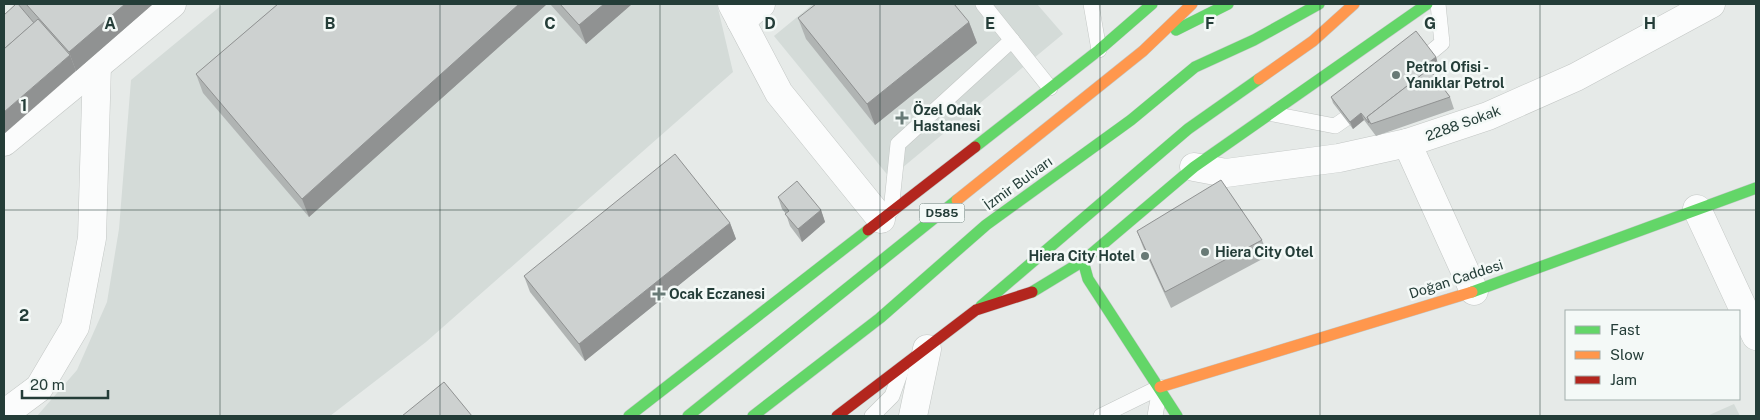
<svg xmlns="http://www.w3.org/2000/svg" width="1760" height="420" font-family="'Public Sans',sans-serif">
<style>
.built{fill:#d4dbd8}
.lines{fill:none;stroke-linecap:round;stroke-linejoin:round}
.lane-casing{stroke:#c3c7c5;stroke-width:16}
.street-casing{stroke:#c3c7c5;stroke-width:29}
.fast-casing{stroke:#c2c8c6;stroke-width:12}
.slow-casing{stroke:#c2c8c6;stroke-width:12}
.jam-casing{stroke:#c2c8c6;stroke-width:12}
.lane{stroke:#fbfcfc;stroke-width:15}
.street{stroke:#fbfcfc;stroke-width:28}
.fast{stroke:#63d668;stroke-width:11}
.slow{stroke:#ff974d;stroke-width:11}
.jam{stroke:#b3261e;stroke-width:11}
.wall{fill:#b0b4b3}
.shaded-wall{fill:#909292}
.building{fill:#cdd1d0;stroke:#909292}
.grid{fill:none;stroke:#243d38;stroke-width:1;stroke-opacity:0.55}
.poi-dot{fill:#687a76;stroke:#f4f9f7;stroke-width:2}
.labels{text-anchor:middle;stroke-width:5;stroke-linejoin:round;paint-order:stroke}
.shield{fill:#f4f9f7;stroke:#627571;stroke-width:1}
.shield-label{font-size:12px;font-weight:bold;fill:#243d38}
.poi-label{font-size:14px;font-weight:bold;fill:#243d38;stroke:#f4f9f7;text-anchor:start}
.street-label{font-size:14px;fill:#243d38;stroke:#f4f9f7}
.grid-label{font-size:16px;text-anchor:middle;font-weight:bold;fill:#243d38;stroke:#f4f9f7;stroke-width:5;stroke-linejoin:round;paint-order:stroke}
</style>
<rect width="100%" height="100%" fill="#e6eae8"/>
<g class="built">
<polygon points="223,4 717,4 733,72 426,342 330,416 37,416 77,370 107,302 119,229 131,80"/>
<polygon points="813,4 1037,4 1063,34 890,178 774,36"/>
<polygon points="1734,404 1740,416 1707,416"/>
</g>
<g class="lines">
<g class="lane-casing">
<g id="lane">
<polyline points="983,4 1050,88"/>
<polyline points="1091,4 1099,50"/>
<polyline points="1430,53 1442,43 1438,4"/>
<polyline points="1273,114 1335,126 1345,119"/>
<polyline points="891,211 898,144 1012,40"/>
<polyline points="872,416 892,396 901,371"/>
<polyline points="1101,416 1160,387"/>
<polyline points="1155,416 1160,388"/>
</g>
</g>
<g class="street-casing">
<g id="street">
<polyline points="732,4 779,93 881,219"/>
<polyline points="741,21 761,4"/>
<polyline points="4,142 172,4"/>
<polyline points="1407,143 1474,291"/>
<polyline points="1194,167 1226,173 1339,158 1407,143 1488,116 1576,77 1711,4"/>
<polyline points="1697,209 1756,336"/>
<polyline points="4,414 39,388 75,327 92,238 97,64"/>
<polyline points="913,416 927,349"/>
</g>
</g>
<g class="fast-casing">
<g id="fast">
<polyline points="1176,30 1228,4"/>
<polyline points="975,147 1099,50 1152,4"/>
<polyline points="1083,261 1088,279 1177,416"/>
<polyline points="1032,292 1083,261 1194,167 1427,4"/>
<polyline points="1472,292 1756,188"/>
<polyline points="981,306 1188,129 1259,79"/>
<polyline points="629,416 868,230"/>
<polyline points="688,416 957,200"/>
<polyline points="753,416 880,318 986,225 1131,120 1195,67 1254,40 1319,4"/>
</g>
</g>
<g class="slow-casing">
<g id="slow">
<polyline points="1259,79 1313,41 1354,4"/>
<polyline points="957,200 1143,51 1192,4"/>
<polyline points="1160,387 1472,292"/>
</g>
</g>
<g class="jam-casing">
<g id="jam">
<polyline points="868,230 975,147"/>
<polyline points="837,416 976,310 1032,292"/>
</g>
</g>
<use href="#lane" class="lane"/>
<use href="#street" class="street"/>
<use href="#fast" class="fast"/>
<use href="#slow" class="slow"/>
<use href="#jam" class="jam"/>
</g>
<g class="wall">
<polygon points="19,4 153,4 76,71 20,7"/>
<polygon points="278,4 547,4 309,217 203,93 196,74"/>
<polygon points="550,4 632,4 586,44"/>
<polygon points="798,18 969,22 977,43 875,125 806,39"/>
<polygon points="1436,57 1438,64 1430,70 1450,97 1454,109 1376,136 1364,120 1353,129 1333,103 1331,97"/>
<polygon points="778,197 821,210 825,222 802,242 790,226 786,214 782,209"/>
<polygon points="730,223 736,239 585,361 530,292 524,276"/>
<polygon points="1137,231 1262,240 1268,256 1171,308 1143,247"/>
</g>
<g class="shaded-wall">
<polygon points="125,4 153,4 76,71 69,52"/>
<polygon points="519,4 547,4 309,217 302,199"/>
<polygon points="604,4 632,4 586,44 579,25"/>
<polygon points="969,22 977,43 875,125 867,104"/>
<polygon points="70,55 76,71 4,134 4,112"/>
<polygon points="1436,57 1438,64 1427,73 1424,66"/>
<polygon points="1361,113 1364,120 1353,129 1350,122"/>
<polygon points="821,210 825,222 802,242 798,229"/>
<polygon points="730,223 736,239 585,361 579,344"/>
</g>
<g class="building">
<polygon points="16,4 18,4 34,23 4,49 4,15"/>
<polygon points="26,4 125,4 69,52"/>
<polygon points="278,4 519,4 302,199 196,74"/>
<polygon points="560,4 604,4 579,25"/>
<polygon points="816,4 954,4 969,22 867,104 798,18"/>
<polygon points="38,19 70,55 4,112 4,49"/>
<polygon points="1416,31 1436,57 1424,66 1428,70 1367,117 1369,123 1361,113 1350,122 1331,97"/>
<polygon points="1429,69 1450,97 1371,124 1367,117"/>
<polygon points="675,154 730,223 579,344 524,276"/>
<polygon points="1221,180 1262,240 1165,292 1137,231"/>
<polygon points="797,181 821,210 798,229 785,214 789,211 778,197"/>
<polygon points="444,382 472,416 402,416"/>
</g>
<path class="grid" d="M220 4V416M440 4V416M660 4V416M880 4V416M1100 4V416M1320 4V416M1540 4V416M4 210H1756"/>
<g class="poi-dot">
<circle cx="1396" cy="75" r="5"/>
<path d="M899.5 110.5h5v5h5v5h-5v5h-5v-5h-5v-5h5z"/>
<circle cx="1205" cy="252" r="5"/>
<circle cx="1145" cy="256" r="5"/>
<path d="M656.5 286.5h5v5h5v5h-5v5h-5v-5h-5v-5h5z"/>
</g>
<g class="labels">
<rect class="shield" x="919.5" y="203.5" width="45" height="19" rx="4"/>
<g class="shield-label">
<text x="942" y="217">D585</text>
</g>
<g class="poi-label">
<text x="1406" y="72">Petrol Ofisi -<tspan x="1406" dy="16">Yanıklar Petrol</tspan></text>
<text x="913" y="115">Özel Odak<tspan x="913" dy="16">Hastanesi</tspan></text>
<text x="1215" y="257">Hiera City Otel</text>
<text x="1135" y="261" text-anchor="end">Hiera City Hotel</text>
<text x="669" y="299">Ocak Eczanesi</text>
</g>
<g class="street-label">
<text transform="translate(1463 123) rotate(-20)" y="5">2288 Sokak</text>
<text transform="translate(1018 183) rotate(-36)" y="5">İzmir Bulvarı</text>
<text transform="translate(1456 279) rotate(-18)" y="5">Doğan Caddesi</text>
</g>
</g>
<g class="grid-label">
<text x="110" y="29">A</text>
<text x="330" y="29">B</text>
<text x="550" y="29">C</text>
<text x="770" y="29">D</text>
<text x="990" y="29">E</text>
<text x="1210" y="29">F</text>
<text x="1430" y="29">G</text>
<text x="1650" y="29">H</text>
<text x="24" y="111">1</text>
<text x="24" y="321">2</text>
</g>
<rect width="1760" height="420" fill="none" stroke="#243d38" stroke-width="10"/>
<rect x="1565" y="310" width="175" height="90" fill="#f4f9f7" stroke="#a1aeab"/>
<rect x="1575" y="326" width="25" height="8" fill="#63d668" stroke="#a1aeab"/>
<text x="1610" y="335" font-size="15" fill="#243d38">Fast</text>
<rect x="1575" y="351" width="25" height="8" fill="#ff974d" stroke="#a1aeab"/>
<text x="1610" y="360" font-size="15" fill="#243d38">Slow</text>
<rect x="1575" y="376" width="25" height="8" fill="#b3261e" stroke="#a1aeab"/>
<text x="1610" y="385" font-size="15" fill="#243d38">Jam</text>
<path d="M22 390v8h86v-8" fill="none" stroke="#243d38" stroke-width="2.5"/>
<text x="30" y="390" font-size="15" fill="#243d38" stroke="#f4f9f7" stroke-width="4" paint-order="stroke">20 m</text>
</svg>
